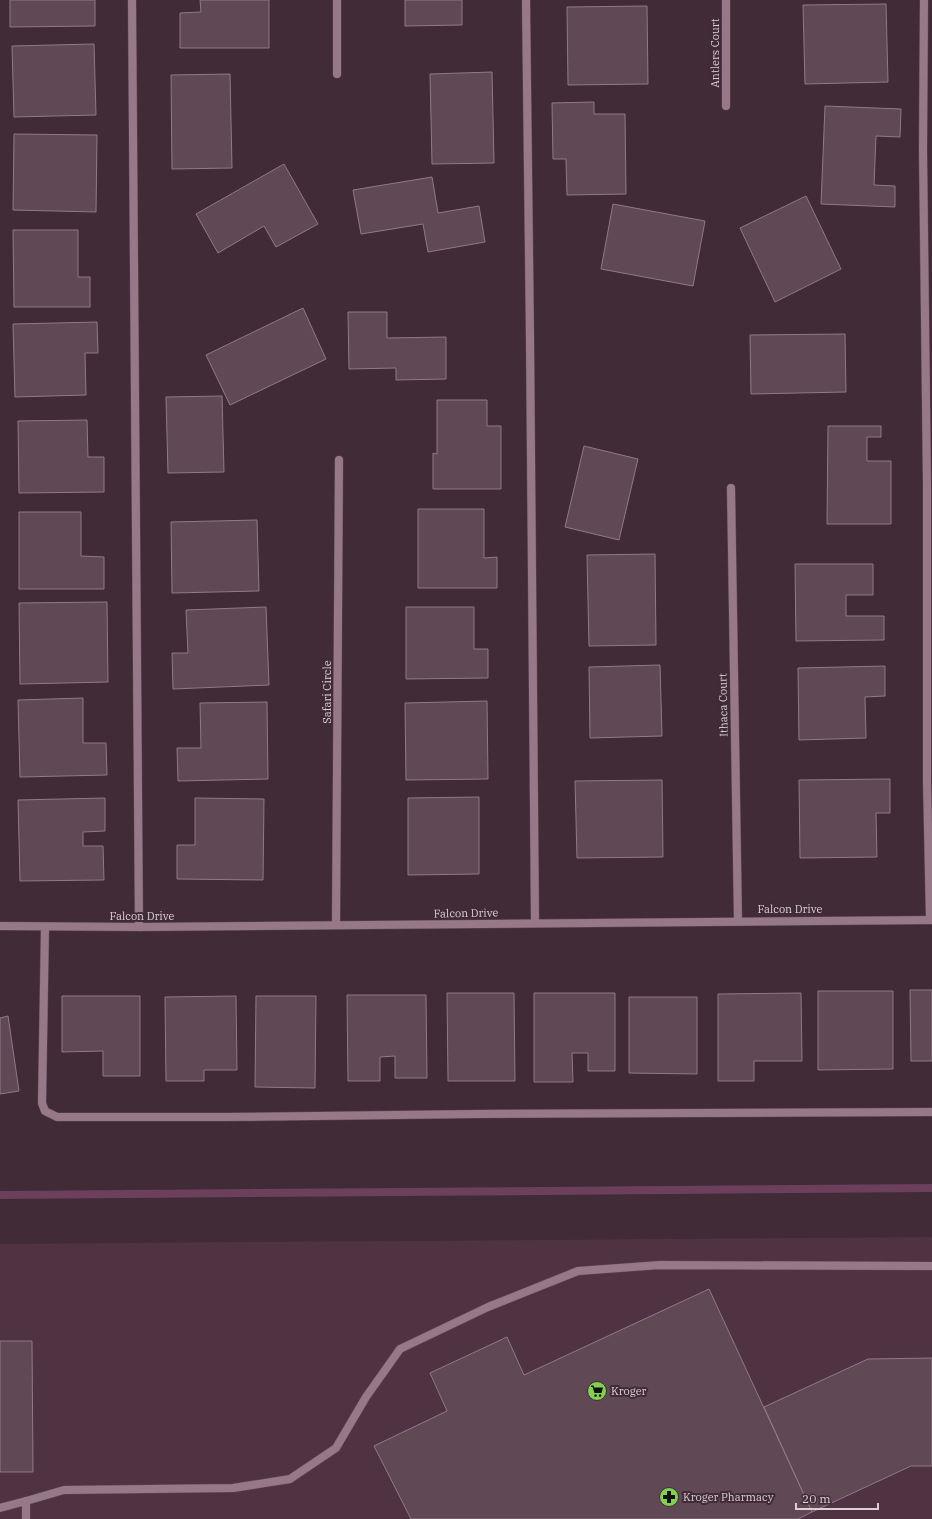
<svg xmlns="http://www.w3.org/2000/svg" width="932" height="1519" font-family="'IBM Plex Serif',serif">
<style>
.built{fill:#4f3343}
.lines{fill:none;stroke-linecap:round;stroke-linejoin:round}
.stream{stroke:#6c3f5d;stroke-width:8}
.building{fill:#604955;stroke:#927987}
.lane-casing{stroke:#5c4954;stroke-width:9}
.street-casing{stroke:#5c4954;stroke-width:9}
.lane{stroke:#967888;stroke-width:8}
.street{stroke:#967888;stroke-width:8}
.labels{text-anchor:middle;stroke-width:4;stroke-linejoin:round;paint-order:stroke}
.street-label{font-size:11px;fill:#ddcfd6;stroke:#402b37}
.poi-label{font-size:11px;fill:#ddcfd6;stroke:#402b37;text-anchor:start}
</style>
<rect width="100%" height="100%" fill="#402b37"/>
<polygon class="built" points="932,1237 932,1519 0,1519 0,1244"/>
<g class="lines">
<polyline class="stream" points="0,1195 932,1188"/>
</g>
<g class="building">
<polygon points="10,0 95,0 95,26 10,27"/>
<polygon points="200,0 269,0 269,48 180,48 180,13 201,12"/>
<polygon points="405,0 462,0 462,25 405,26"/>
<polygon points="886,4 888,82 805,84 803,5"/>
<polygon points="647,6 648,84 568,85 567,7"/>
<polygon points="94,44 96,115 14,117 12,46"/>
<polygon points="492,72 494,163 432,164 430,74"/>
<polygon points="230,74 232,168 172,169 171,75"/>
<polygon points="594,102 594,114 625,114 626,194 567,195 566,159 553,159 552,103"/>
<polygon points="825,106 901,109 900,137 876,136 874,185 895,186 895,207 821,204"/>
<polygon points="14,134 97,135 96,212 13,210"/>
<polygon points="284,164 318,224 276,247 264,226 218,253 196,214"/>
<polygon points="432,177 438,213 479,206 485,242 428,252 423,224 361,234 353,190"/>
<polygon points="806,196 841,269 775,302 740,228"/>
<polygon points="613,204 705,221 693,286 601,269"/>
<polygon points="13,230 78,230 78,277 90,277 90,307 14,307"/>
<polygon points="303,308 326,359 230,405 206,355"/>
<polygon points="348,312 387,312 387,338 446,337 446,379 396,380 396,368 349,369"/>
<polygon points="97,322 98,353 85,353 86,395 15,397 13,324"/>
<polygon points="845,334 846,392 751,394 750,335"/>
<polygon points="222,396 224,472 168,473 166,397"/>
<polygon points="437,400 487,400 487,426 501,426 501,489 433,489 433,453 437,454"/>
<polygon points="87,420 88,457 104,457 104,492 19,493 18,421"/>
<polygon points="828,426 881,426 881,437 867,437 867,461 891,461 891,524 827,524"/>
<polygon points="584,446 638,459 619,540 565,527"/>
<polygon points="418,509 484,509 484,558 497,557 497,588 418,588"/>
<polygon points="19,512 81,512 81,556 104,557 104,589 19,589"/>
<polygon points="257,520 259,591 172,593 171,522"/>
<polygon points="655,554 656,645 589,646 587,555"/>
<polygon points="795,564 873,564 873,595 846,595 846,616 884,616 884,640 796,641"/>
<polygon points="107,602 108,682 20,684 19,603"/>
<polygon points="266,607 269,685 173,689 172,653 188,653 186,610"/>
<polygon points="406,607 474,607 474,649 488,649 488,678 406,679"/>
<polygon points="660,665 662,736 590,738 589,667"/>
<polygon points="885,666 885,696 865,697 866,738 799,740 798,668"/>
<polygon points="83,698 83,743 106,743 107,775 20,777 18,700"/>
<polygon points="487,701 488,779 406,780 405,703"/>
<polygon points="267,702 268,779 178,781 177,748 201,748 200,703"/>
<polygon points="890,779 890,813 876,813 877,857 800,858 799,780"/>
<polygon points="662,780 663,857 577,858 575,781"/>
<polygon points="479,797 479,874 408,875 408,798"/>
<polygon points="105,798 105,831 83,832 83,846 103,846 104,880 20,881 18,800"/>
<polygon points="195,798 264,799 263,880 177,879 177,845 195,845"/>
<polygon points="910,990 932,990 932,1061 911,1061"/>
<polygon points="818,991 893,991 893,1069 818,1070"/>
<polygon points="447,993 514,993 515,1081 448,1081"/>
<polygon points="534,993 615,993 615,1071 588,1071 588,1053 572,1053 573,1082 534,1082"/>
<polygon points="801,993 802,1061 754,1061 754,1081 718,1081 718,994"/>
<polygon points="347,995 426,995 427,1078 395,1078 395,1056 380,1057 380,1081 348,1081"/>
<polygon points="62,996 140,996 140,1076 103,1076 103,1051 62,1052"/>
<polygon points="236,996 237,1070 204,1070 204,1081 166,1081 165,997"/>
<polygon points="256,996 316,996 315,1088 255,1087"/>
<polygon points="629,997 697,997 697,1074 629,1073"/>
<polygon points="8,1016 19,1091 0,1094 0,1018"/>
<polygon points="709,1289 812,1512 798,1519 411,1519 374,1446 447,1411 430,1373 507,1337 524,1375"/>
<polygon points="0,1341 32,1341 33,1472 0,1472"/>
<polygon points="932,1358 932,1466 911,1466 812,1512 764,1407 868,1359"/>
</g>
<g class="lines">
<g class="lane-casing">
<g id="lane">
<polyline points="132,0 139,927"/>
<polyline points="526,0 530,339 535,923"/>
<polyline points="924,0 923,150 927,485 927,782 930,920"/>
<polyline points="45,927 42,1103 45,1111 57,1117 225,1117 477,1114 932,1112"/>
<polyline points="0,1508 26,1501"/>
<polyline points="26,1519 26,1501 64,1490 233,1488 290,1479 336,1448 366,1397 400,1349 488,1307 578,1271 660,1265 932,1266"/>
</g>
</g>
<g class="street-casing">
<g id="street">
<polyline points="337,0 337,74"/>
<polyline points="726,106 726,0"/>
<polyline points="731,488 738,921"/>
<polyline points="336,925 339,460"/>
<polyline points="0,926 139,927 932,920"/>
</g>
</g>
<use href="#lane" class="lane"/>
<use href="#street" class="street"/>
</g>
<defs>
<g id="supermarket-disc" transform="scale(1)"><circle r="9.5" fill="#83d04f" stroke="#402b37"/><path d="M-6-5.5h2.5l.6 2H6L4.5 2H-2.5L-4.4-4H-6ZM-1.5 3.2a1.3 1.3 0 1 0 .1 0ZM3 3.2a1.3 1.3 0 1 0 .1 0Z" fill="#111"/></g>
<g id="pharmacy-disc" transform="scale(1)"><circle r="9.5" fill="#83d04f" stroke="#402b37"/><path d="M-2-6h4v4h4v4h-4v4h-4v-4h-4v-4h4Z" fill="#111"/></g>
</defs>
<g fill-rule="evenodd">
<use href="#supermarket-disc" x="597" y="1391"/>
<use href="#pharmacy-disc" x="669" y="1497"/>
</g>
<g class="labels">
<g class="street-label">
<text transform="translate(715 53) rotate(-90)" y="4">Antlers Court</text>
<text transform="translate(327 692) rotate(-90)" y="4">Safari Circle</text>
<text transform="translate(723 705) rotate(-91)" y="4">Ithaca Court</text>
<text x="790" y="913">Falcon Drive</text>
<text transform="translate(466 913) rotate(-1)" y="4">Falcon Drive</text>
<text x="142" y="920">Falcon Drive</text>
</g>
<g class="poi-label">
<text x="611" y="1395">Kroger</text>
<text x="683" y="1501">Kroger Pharmacy</text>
</g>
</g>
<path d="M796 1503v6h82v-6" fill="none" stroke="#ddcfd6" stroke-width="2"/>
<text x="802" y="1503" font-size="12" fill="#ddcfd6" stroke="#402b37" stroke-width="3" paint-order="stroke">20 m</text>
</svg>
